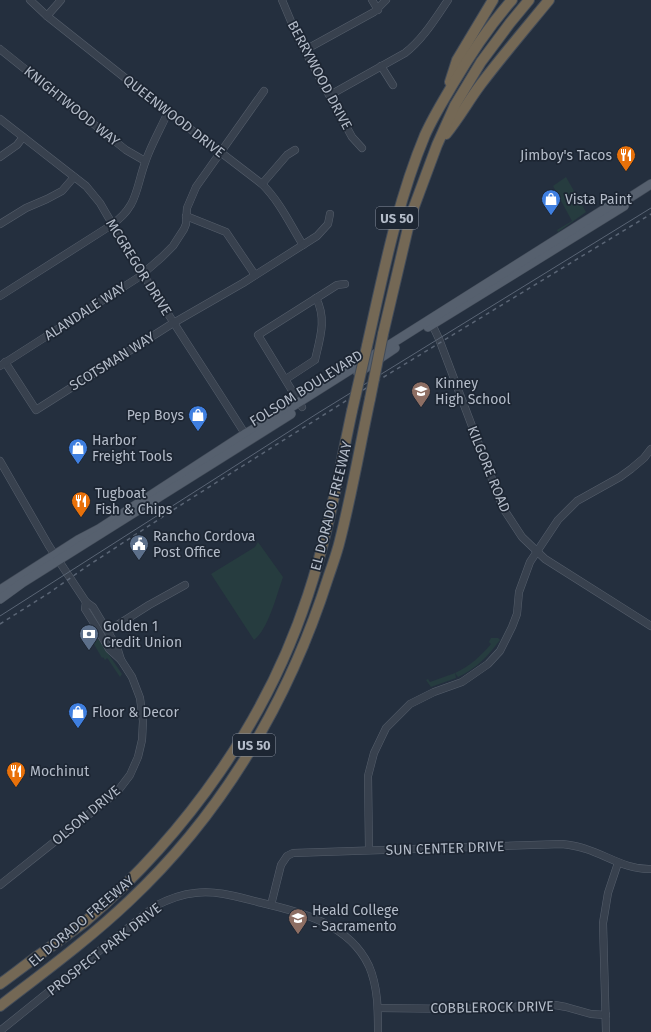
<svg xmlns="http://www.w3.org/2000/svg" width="651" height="1032" font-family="'Fira Sans',sans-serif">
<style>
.green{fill:#263c3f}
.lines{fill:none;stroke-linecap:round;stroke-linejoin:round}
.minor-casing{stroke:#565f6c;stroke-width:8}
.major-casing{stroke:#414a57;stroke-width:10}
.highway-casing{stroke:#434c59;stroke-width:12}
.minor{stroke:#38414e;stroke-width:7}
.major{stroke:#56606e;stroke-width:9}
.highway{stroke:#746855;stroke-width:10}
.tram{stroke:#5a6575;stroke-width:1}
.rail{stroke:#5a6575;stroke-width:1.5;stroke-dasharray:4 4;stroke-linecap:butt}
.highway-bridge-casing{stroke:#434c59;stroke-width:12;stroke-linecap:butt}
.highway-bridge{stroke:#746855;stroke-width:10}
.labels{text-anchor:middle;stroke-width:3.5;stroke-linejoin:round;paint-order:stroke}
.shield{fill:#1d2633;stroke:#878f9c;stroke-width:1}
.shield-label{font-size:13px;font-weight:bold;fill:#b4bcc9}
.street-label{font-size:14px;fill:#b4bcc9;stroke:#1d2633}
.poi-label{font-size:14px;fill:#b4bcc9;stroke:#1d2633;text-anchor:start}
</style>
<rect width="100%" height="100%" fill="#242f3e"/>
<g class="green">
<polygon points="566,177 586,212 558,232 557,230 572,221 553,186"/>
<path d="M258 542 283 577C277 594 268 630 254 640L211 574 255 547Z"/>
<polygon points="96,636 122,674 120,677 108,659 107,658 105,660 103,657 102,658 91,639"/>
<path d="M491 638H498L500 640C488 656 476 669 458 677L455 673C470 666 481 656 491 644L489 642Z"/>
<polygon points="455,673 456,678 431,687 426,680 428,679 430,682"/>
</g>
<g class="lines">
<g class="minor-casing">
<g id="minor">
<path d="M30 0 47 16 168 112 262 184C280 202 290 224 303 245"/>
<polyline points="282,0 298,38 352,137 362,148"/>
<polyline points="372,0 378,10"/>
<polyline points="47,16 61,0"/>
<polyline points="0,49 126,150 145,161"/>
<polyline points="305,50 374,12 386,0"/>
<polyline points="381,66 393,85"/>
<path d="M330 95 405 53C423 39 435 19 448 0"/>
<path d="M0 119 86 186 100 203C146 283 198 359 247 437"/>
<polyline points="0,157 17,145 23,137"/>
<polyline points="262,184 287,155 295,150"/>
<polyline points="186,216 226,232 255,275"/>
<polyline points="0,224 26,208 47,199 62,191 74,177"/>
<path d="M0 296 110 226C139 206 135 189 146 160 152 143 161 128 168 112"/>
<polyline points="430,320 439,339 503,508 522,537 545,559 651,626"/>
<polyline points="5,362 36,410 170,325 243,283 317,236 328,224 330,214"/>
<polyline points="0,366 139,277 162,257 173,246 184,229 186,224 187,208 196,187 264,91"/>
<path d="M286 379 315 360C320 338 327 319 316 298"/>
<polyline points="302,407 258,335 337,285 345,284"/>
<polyline points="0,461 49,546 86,602 93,607 117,647 121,660 132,677 140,698 143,721 142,740 138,757 130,775 117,792 0,885"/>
<polyline points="86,602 85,609 95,625 109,649 121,660"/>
<polyline points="108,631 149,605 185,585"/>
<polyline points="369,850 368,776 374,753 386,728 410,704 434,692 462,682 488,664 500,651 512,627 517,614 519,592 530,562 558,520 577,501 620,477 631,469 644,458 651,449"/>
<path d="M271 905 281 865 287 856 293 853 562 844C570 845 578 846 586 849 608 856 627 870 651 869"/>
<polyline points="378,1008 461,1009 555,1005 566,1007 591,1014 606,1015"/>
<path d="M0 1031 155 906C167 900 182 894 195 893 216 890 238 897 258 902 300 912 349 923 369 966 378 987 378 1010 378 1032"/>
<polyline points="606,1032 603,923 608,893 618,863"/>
</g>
</g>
<g class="major-casing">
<g id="major">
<polyline points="428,327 624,206 626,200"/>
<polyline points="358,373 395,348"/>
<polyline points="0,590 78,540 99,529 245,434 277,416 619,200 626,200 651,184"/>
<polyline points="0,599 22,583 291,414"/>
</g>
</g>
<g class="highway-casing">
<g id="highway">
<polyline points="450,82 457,60 493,0"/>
<path d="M446 134C459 118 469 100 481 84 503 55 526 28 549 0"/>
<polyline points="383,334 411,215 437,145 455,105 481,62 510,23 529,0"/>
<path d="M367 346C383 275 397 202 425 135 433 117 443 101 453 84 470 55 489 26 512 0"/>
<path d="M0 984C19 970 37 956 56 943 66 935 77 928 87 920 187 833 267 721 308 595 328 535 339 472 352 411"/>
<path d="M0 1006C44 972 89 939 129 901 223 813 289 700 328 578 332 566 337 553 340 540 352 493 360 446 370 399"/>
</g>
</g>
<use href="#minor" class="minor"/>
<use href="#major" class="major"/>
<use href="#highway" class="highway"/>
<polyline class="tram" points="0,616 318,413 651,208"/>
<polyline class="rail" points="0,624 49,593 86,567 187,501 387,375 651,214"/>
<g class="highway-bridge-casing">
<g id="highway-bridge">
<polyline points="370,399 383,334"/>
<polyline points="352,411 367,346"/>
</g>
</g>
<use href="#highway-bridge" class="highway-bridge"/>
</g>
<defs>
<g id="restaurant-pin" transform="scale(1)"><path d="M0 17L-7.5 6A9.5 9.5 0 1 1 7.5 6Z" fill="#e8710a" stroke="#1d2633"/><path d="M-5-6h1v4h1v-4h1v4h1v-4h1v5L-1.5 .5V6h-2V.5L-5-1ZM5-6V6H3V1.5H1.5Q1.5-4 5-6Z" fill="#fff"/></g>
<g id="shop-pin" transform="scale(1)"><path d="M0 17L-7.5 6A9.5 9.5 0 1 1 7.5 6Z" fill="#3f7fe0" stroke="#1d2633"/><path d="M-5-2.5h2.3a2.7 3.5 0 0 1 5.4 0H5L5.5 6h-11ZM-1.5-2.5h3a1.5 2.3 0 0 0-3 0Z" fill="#fff"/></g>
<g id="school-pin" transform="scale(1)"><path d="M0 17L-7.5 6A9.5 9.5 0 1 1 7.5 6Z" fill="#8d6e63" stroke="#1d2633"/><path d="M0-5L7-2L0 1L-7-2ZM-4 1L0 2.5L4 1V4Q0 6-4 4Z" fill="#fff"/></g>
<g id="civic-pin" transform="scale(1)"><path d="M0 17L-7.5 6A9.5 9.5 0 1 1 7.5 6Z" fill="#5c6f8a" stroke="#1d2633"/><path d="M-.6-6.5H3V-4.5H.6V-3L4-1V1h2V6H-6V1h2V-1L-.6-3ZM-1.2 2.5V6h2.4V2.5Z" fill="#fff"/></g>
<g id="bank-pin" transform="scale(1)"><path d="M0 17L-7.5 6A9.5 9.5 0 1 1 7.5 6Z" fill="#5c6f8a" stroke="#1d2633"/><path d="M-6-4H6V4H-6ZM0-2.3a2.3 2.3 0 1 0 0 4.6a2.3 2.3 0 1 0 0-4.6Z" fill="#fff"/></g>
</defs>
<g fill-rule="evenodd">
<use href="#restaurant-pin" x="626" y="155"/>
<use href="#shop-pin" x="551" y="199"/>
<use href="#school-pin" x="421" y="391"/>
<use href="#shop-pin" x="198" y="415"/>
<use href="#shop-pin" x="78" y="448"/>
<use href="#restaurant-pin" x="81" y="501"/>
<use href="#civic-pin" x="139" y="544"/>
<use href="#bank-pin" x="89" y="634"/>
<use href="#shop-pin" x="78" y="712"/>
<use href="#restaurant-pin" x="16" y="771"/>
<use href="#school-pin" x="298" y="918"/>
</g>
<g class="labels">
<g class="shield">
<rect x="376" y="207" width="42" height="22" rx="3"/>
<rect x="233" y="734" width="42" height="22" rx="3"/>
</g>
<g class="shield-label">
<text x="397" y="223">US 50</text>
<text x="254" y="750">US 50</text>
</g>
<g class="street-label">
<text transform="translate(320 75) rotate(62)" y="5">BERRYWOOD DRIVE</text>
<text transform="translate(72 106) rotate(39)" y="5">KNIGHTWOOD WAY</text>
<text transform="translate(174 116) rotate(38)" y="5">QUEENWOOD DRIVE</text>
<text transform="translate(139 267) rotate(58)" y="5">MCGREGOR DRIVE</text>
<text transform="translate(85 311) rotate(-33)" y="5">ALANDALE WAY</text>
<text transform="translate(112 361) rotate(-32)" y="5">SCOTSMAN WAY</text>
<text transform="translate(306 388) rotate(-32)" y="5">FOLSOM BOULEVARD</text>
<text transform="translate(489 469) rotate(68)" y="5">KILGORE ROAD</text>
<text transform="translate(331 506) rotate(-76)" y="5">EL DORADO FREEWAY</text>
<text transform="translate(86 815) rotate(-40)" y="5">OLSON DRIVE</text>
<text transform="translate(445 848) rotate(-2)" y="5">SUN CENTER DRIVE</text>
<text transform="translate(81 921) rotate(-40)" y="5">EL DORADO FREEWAY</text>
<text transform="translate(104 949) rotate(-38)" y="5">PROSPECT PARK DRIVE</text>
<text transform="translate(492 1007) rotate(-1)" y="5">COBBLEROCK DRIVE</text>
</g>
<g class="poi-label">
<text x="612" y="160" text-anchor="end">Jimboy's Tacos</text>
<text x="565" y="204">Vista Paint</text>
<text x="435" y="388">Kinney<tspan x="435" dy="16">High School</tspan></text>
<text x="184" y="420" text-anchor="end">Pep Boys</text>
<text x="92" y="445">Harbor<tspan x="92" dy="16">Freight Tools</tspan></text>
<text x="95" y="498">Tugboat<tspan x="95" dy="16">Fish &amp; Chips</tspan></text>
<text x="153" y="541">Rancho Cordova<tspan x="153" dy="16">Post Office</tspan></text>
<text x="103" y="631">Golden 1<tspan x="103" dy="16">Credit Union</tspan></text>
<text x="92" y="717">Floor &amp; Decor</text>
<text x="30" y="776">Mochinut</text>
<text x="312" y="915">Heald College<tspan x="312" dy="16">- Sacramento</tspan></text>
</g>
</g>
</svg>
